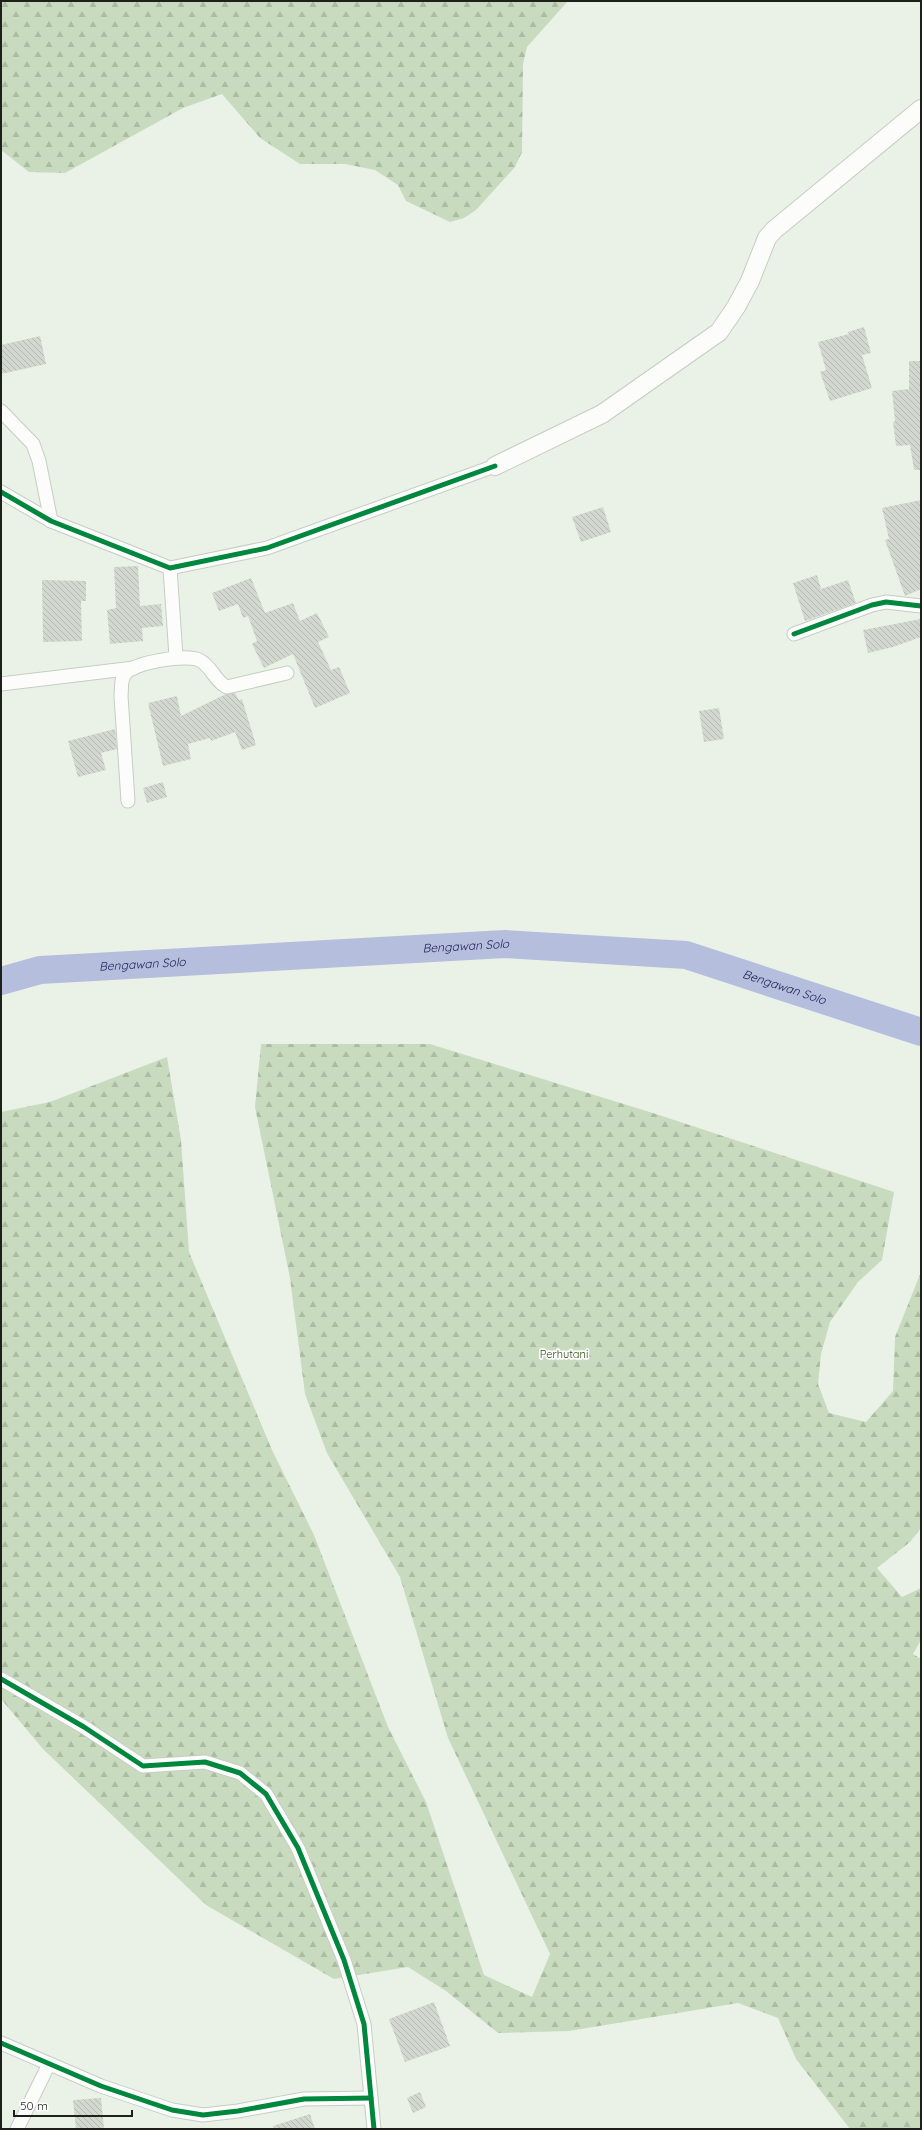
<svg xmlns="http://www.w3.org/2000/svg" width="922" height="2130" font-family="Quicksand,sans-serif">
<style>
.forest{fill:url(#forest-firs)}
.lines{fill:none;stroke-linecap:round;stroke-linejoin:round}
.river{stroke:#b6bedd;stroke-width:28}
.building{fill:url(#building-back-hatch)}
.minor-casing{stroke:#c6cdc3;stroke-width:15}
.secondary-casing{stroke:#c6cdc3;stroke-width:20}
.minor{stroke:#fcfdfb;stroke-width:13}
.secondary{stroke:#fcfdfb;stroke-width:18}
.cycleway-casing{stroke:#fff;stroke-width:8}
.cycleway{stroke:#00873e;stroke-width:5}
.labels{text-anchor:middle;stroke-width:3.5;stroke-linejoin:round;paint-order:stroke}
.park-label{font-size:11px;fill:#274b06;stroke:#fff}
.water-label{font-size:12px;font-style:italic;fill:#23235d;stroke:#fff}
</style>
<defs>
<pattern id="forest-firs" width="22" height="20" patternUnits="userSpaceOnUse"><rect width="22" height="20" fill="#c8dbbe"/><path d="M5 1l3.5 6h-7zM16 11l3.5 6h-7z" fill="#abbca3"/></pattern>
<pattern id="building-back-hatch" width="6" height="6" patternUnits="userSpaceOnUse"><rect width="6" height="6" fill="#d2d8cf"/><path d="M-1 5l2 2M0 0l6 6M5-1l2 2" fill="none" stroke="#b4b9b1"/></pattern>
</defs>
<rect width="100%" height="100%" fill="#eaf2e7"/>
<g class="forest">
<polygon points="1,1 568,1 527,47 523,64 522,152 515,167 476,210 464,218 450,222 406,201 398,185 375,170 345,164 300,164 260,138 222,94 183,108 65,173 29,172 1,150"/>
<polygon points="261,1044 430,1044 656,1114 894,1192 882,1260 858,1282 830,1322 821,1354 818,1384 829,1413 866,1422 893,1391 895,1337 921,1272 921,1528 910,1542 877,1568 902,1597 921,1588 921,1640 913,1654 921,1659 921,2129 850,2129 796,2059 778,2018 738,2003 569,2031 498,2033 446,1991 408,1967 334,1979 206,1905 43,1749 1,1699 1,1112 50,1102 167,1057 181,1140 189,1252 272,1450 314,1535 388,1727 426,1802 484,1975 532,1997 550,1954 448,1738 400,1577 327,1453 305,1394 290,1278 255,1107"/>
</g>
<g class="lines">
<path class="river" id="s1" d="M1 981 40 970 505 944 686 955 921 1032"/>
</g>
<g class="building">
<polygon points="864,327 871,353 862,355 872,388 830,401 820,372 826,370 818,342 849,334 848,332"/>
<polygon points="40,336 46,364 1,374 1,345"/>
<polygon points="909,361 921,361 921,470 914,470 910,445 896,446 893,422 895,421 892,391 909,389"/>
<polygon points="921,500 921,589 905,596 885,540 889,539 882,508"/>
<polygon points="603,507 611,532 581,542 572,517"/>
<polygon points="138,566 140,606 161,604 163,626 142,628 143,641 110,644 107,610 116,608 114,567"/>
<polygon points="817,575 821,589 848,580 856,603 805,621 793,583"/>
<polygon points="251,578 265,613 293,603 300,621 317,613 329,637 318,642 331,670 339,667 350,693 315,708 293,654 264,668 252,644 257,641 248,616 243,618 238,604 219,611 212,593"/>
<polygon points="42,580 86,581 86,601 81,601 82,641 43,642"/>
<polygon points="921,619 921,637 893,647 868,653 863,630"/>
<polygon points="235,693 239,700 242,699 256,745 242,750 235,732 211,741 210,738 188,744 191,759 163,766 148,703 177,696 181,716 226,694"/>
<polygon points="719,708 724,739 704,742 699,711"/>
<polygon points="115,729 117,749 101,753 106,770 78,777 68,741"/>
<polygon points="163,782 167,797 147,803 143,788"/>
<polygon points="434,2002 450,2046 405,2062 389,2019"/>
<polygon points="420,2092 426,2107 413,2113 407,2098"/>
<polygon points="101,2098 104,2129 76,2129 73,2100"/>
<polygon points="310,2114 315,2129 274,2129 273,2126"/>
</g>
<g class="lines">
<g class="minor-casing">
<g id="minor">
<polyline points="1,411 33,444 39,461 51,521"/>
<polyline points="1,492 51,521 170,568 267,548 495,466"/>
<polyline points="170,568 176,657"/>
<polyline points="794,634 872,605 886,602 921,606"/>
<polyline points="1,684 134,668"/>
<path d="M128 801 121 696C122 689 120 678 126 673 136 662 186 654 199 660 212 666 215 682 227 687L287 673"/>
<polyline points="1,1679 84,1727 143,1766 205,1762 240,1773 266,1794 298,1848 344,1960 364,2024 374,2129"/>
<polyline points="1,2043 101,2086 172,2110 203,2115 238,2111 304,2099 371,2098"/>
<polyline points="17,2129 49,2064"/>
</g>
</g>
<g class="secondary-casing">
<polyline id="secondary" points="495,466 602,414 719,332 736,307 750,281 767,238 774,230 921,109"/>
</g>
<use href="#minor" class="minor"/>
<use href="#secondary" class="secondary"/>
<g class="cycleway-casing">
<g id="cycleway">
<polyline points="1,492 51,521 170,568 267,548 495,466"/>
<polyline points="794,634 872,605 886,602 921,606"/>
<polyline points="1,1679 84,1727 143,1766 205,1762 240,1773 266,1794 298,1848 344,1960 364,2024 374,2129"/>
<polyline points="1,2043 101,2086 172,2110 203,2115 238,2111 304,2099 371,2098"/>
</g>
</g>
<use href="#cycleway" class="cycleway"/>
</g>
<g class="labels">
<g class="park-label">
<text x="564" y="1358">Perhutani</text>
</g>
<g class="water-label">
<text dy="4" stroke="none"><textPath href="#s1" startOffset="467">Bengawan Solo</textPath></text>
<text dy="4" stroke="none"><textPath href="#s1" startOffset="143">Bengawan Solo</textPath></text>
<text dy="4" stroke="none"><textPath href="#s1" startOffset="791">Bengawan Solo</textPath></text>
</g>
</g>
<rect width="922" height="2130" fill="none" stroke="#1c2119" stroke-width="4"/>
<path d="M14 2110v6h118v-6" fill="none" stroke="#1c2119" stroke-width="2"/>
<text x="20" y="2110" font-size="12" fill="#1c2119" stroke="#ffffff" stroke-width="3" paint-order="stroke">50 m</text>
</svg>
